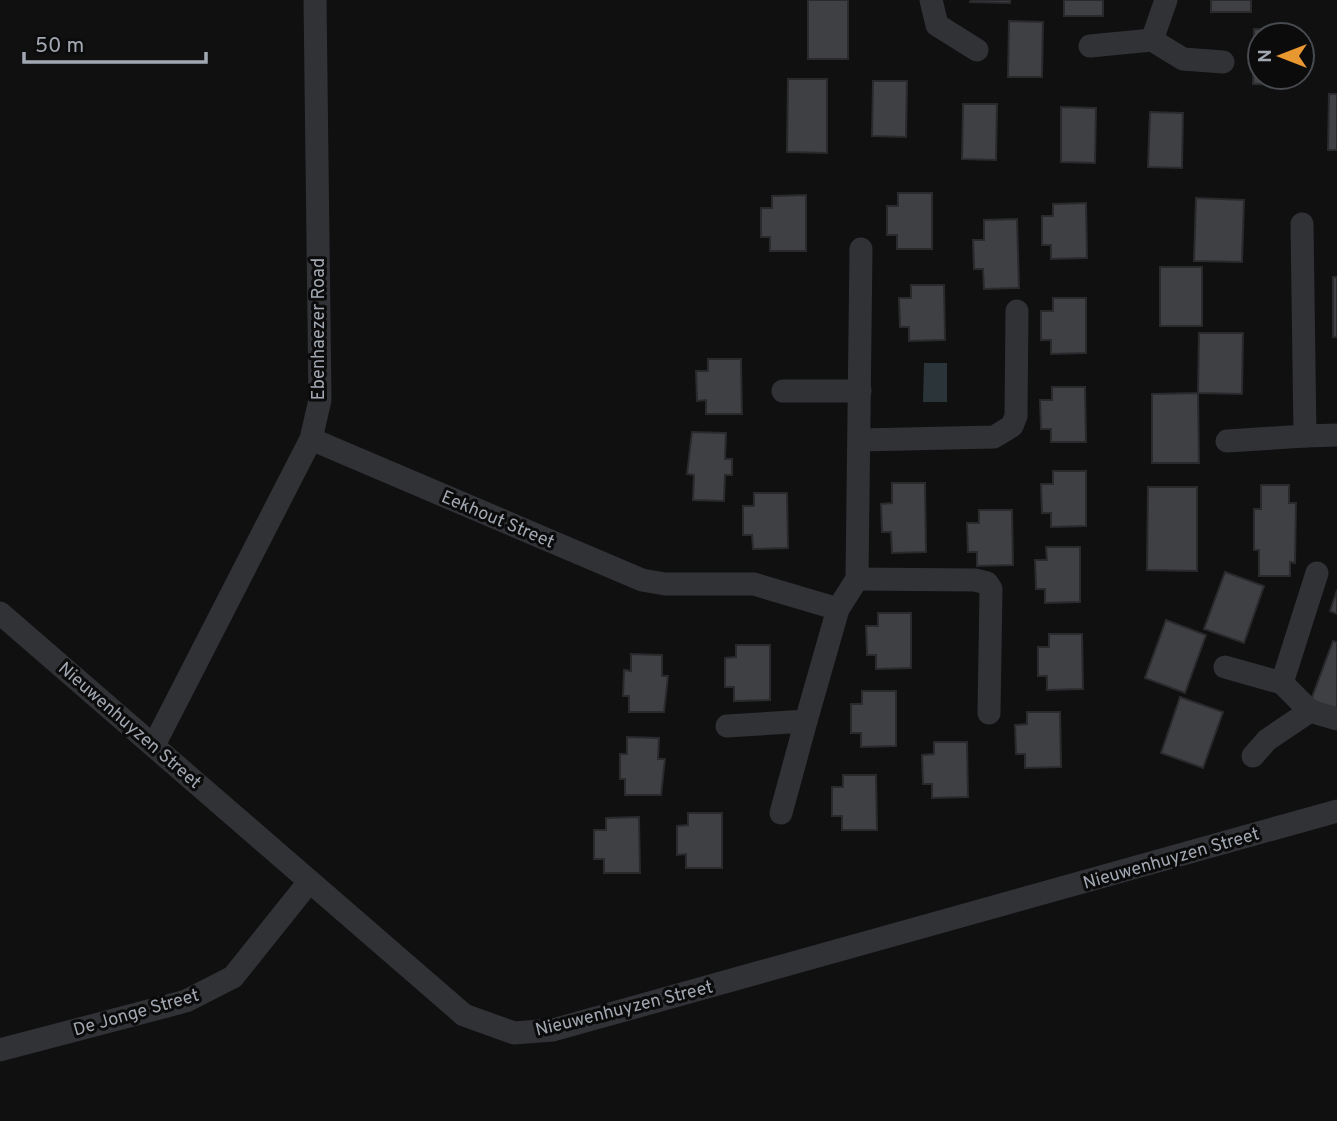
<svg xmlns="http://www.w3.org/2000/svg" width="1337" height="1121" font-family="Overpass,sans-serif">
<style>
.water{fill:#2a3439}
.building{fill:#3f4044;stroke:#2a2a2d;stroke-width:2}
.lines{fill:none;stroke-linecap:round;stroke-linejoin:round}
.minor{stroke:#313236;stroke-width:23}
.labels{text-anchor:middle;stroke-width:6;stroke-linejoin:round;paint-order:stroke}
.street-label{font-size:18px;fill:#a2a8b2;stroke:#0b0b0c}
</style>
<rect width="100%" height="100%" fill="#101011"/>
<polygon class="water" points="924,363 947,363 947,402 923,402"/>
<g class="building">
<rect x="808" y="0" width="40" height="59"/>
<polygon points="971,0 1010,0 1010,3 970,2"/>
<rect x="1064" y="0" width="39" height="16"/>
<rect x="1211" y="0" width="40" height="12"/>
<polygon points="1009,21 1043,22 1042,77 1008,77"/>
<polygon points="1254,29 1288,29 1288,35 1260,35 1260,77 1287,77 1287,85 1253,84"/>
<polygon points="788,79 827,79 827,153 787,152"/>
<polygon points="873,81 907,81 906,137 872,136"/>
<polygon points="1329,94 1337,94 1337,150 1328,150"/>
<polygon points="963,104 997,104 996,160 962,159"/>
<polygon points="1061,107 1096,108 1095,163 1061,162"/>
<polygon points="1150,112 1183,113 1182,168 1148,167"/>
<polygon points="898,193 932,193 932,249 897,249 897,235 887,235 887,206 898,206"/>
<polygon points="806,195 806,251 770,251 770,237 761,237 761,208 772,208 772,196"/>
<polygon points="1196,198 1244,200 1242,262 1194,261"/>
<polygon points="1086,203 1087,258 1051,259 1051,245 1042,245 1042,216 1053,216 1053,204"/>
<polygon points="1017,219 1019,288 984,289 983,269 974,269 973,240 984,240 984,220"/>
<rect x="1160" y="267" width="42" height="59"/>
<rect x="1333" y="277" width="4" height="60"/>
<polygon points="911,285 944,285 945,340 909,341 909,327 900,327 899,298 911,298"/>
<polygon points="1053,298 1086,298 1086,353 1051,354 1051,340 1041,340 1041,311 1053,311"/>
<polygon points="1199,333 1243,333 1242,394 1198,393"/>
<polygon points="708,359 741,359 742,414 706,414 706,400 697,401 696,371 708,371"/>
<polygon points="1052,387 1085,387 1086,442 1051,442 1051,429 1041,429 1040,400 1052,400"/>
<polygon points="1198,393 1199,463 1152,463 1152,394"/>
<polygon points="692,432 726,433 725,459 732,459 732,475 725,475 724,501 693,500 694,475 687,474"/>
<polygon points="1053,471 1086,471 1086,526 1051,527 1051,513 1042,513 1041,484 1053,484"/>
<polygon points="892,483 925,483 926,552 892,553 891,532 882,532 881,504 892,503"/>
<polygon points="1261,485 1289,485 1289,503 1296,503 1295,563 1290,562 1290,576 1259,576 1259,550 1254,550 1254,509 1261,509"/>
<polygon points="1148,487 1197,487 1197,571 1147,570"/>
<polygon points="754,493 787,493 788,548 753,549 752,535 743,535 743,506 754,506"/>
<polygon points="979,510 1012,510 1013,565 977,566 977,552 968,552 967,523 979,523"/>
<polygon points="1046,547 1080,547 1080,602 1045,603 1045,589 1036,589 1035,560 1047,560"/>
<polygon points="1225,572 1264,586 1244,643 1204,629"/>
<polygon points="1337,590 1337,614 1330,611"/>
<polygon points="878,613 911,613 911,668 876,669 876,655 867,655 866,626 878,626"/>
<polygon points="1166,620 1206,635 1185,693 1145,678"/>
<polygon points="1049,634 1082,634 1083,689 1047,690 1047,676 1038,676 1038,647 1049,647"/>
<polygon points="1333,641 1337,642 1337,710 1311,700"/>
<polygon points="736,645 770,645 770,700 734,701 734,687 725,687 725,658 736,657"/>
<polygon points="631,654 662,655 662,676 668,676 664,712 629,712 629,696 623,696 624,670 631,671"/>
<polygon points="862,691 896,691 896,746 861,747 861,733 851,733 851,704 862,704"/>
<polygon points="1180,697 1223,712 1203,768 1161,753"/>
<polygon points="1027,712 1060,712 1061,767 1025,768 1025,754 1016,754 1015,725 1027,724"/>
<polygon points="627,737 659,738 658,759 665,759 661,795 625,795 625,779 620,779 620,754 627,754"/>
<polygon points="934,742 967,742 968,797 932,798 932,784 923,784 922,755 934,754"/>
<polygon points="843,775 876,775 877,830 842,830 842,816 832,816 832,787 843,787"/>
<polygon points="688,813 722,813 722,868 686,868 686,854 677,855 677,826 688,825"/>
<polygon points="639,817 640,873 604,873 604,859 594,859 594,830 606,830 606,818"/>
</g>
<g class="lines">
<g class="minor">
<polyline points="931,0 937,25 977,50"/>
<polyline points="1152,40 1183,59 1223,62"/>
<polyline points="1090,46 1152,40 1166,0"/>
<polyline points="1302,224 1305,436 1337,435"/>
<polyline points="783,391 860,391"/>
<polyline points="311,439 642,580 665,584 754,584 838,609"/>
<polyline points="860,440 994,437 1012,426 1016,416 1017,311"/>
<polyline points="1227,441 1305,436"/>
<polyline points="1317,573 1282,683 1310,711 1337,719"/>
<polyline points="857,579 975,580 987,583 991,589 989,713"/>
<polyline points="0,613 464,1015 514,1033 553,1030 1337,811"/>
<polyline points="1225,667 1282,683"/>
<polyline points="727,726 806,721 838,609 857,579 861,249"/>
<polyline points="154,745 311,439 320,400 315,0"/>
<polyline points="1253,756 1267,740 1310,711"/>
<polyline points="781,813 806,721"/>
<polyline points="0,1050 186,1001 233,977 309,882"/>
</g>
</g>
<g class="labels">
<g class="street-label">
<text transform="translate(318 329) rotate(-90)" y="6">Ebenhaezer Road</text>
<text transform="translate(498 519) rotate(23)" y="6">Eekhout Street</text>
<text transform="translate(130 725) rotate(41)" y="6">Nieuwenhuyzen Street</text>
<text transform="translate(1171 858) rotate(-16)" y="6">Nieuwenhuyzen Street</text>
<text transform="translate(624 1008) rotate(-14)" y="6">Nieuwenhuyzen Street</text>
<text transform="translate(136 1012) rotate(-16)" y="6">De Jonge Street</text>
</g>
</g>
<g transform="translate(1281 56) rotate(270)"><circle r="33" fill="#0b0b0c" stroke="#474a4e" stroke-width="2"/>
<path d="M0-5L12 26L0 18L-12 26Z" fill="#e99730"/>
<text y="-10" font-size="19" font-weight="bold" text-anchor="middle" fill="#a2a8b2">N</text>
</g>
<path d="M24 52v10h182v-10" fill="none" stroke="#a2a8b2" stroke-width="3.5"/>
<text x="35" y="52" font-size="21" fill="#a2a8b2" stroke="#0b0b0c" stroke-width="5" paint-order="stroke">50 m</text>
</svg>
